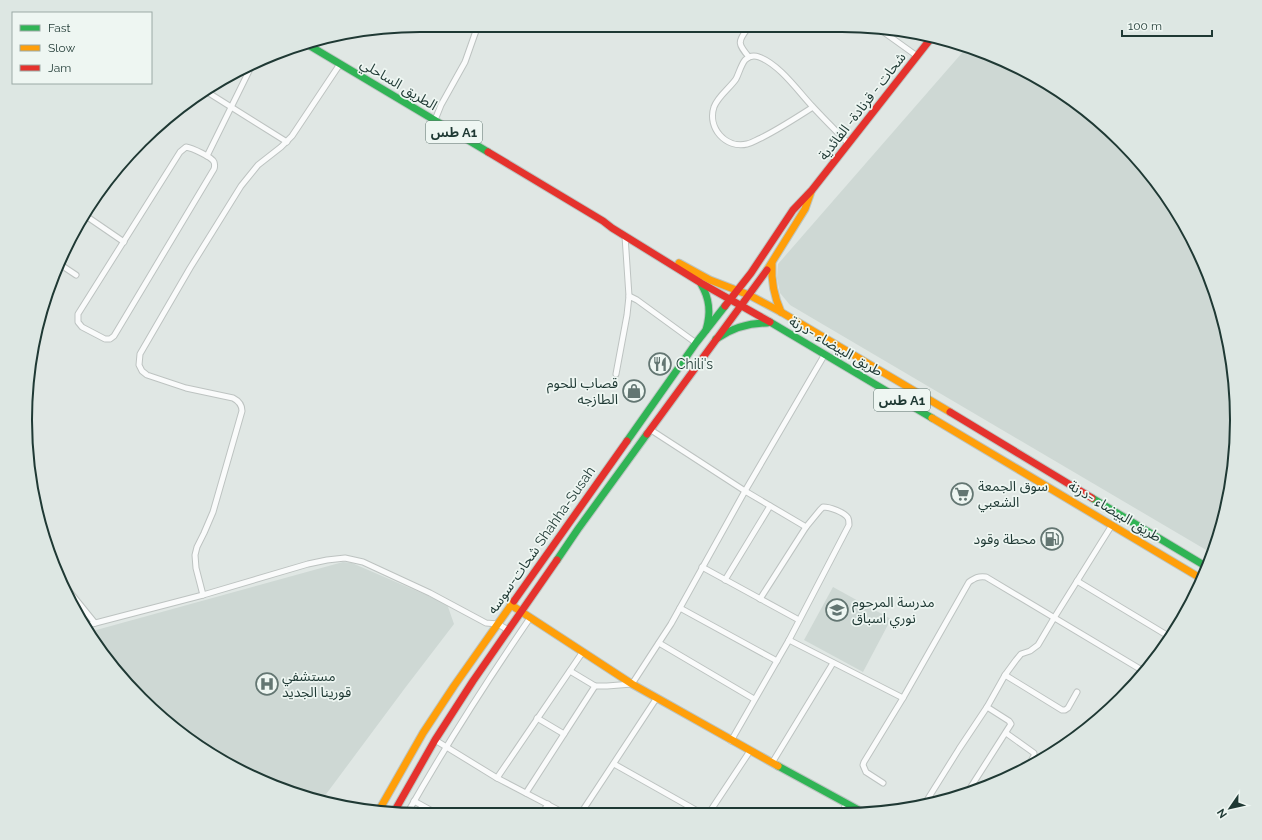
<svg xmlns="http://www.w3.org/2000/svg" width="1262" height="840" font-family="Raleway,'Noto Sans Arabic',sans-serif">
<style>
.built{fill:#ced8d4}
.lines{fill:none;stroke-linecap:round;stroke-linejoin:round}
.street-casing{stroke:#bdc3c1;stroke-width:7}
.fast-casing{stroke:#bcc5c2;stroke-width:9}
.slow-casing{stroke:#bcc5c2;stroke-width:9}
.jam-casing{stroke:#bcc5c2;stroke-width:9}
.street{stroke:#fafbfb;stroke-width:5}
.fast{stroke:#30b455;stroke-width:7}
.slow{stroke:#ff9f0a;stroke-width:7}
.jam{stroke:#e5322d;stroke-width:7}
.labels{text-anchor:middle;stroke-width:3.5;stroke-linejoin:round;paint-order:stroke}
.shield{fill:#eef6f2;stroke:#5d726d;stroke-width:1}
.shield-label{font-size:13px;font-weight:bold;fill:#1f3934}
.street-label{font-size:14px;fill:#1f3934;stroke:#eef6f2}
.poi-label{font-size:14px;fill:#1f3934;stroke:#eef6f2;text-anchor:start}
.rim{fill:none;stroke:#1f3934;stroke-width:2}
</style>
<rect width="100%" height="100%" fill="#e0e7e4"/>
<g class="built">
<polygon points="968,46 1016,66 1103,123 1156,180 1196,246 1224,318 1236,394 1234,472 1216,547 1213,554 790,305 780,293 777,278 778,264"/>
<polygon points="343,562 352,563 447,604 454,624 405,688 321,801 293,794 246,774 159,717 123,680 89,632"/>
<polygon points="833,587 891,619 863,672 804,640"/>
</g>
<g class="lines">
<g class="street-casing">
<g id="street">
<path d="M748 28C737 42 738 44 749 57"/>
<polyline points="878,28 917,56"/>
<polyline points="204,90 287,142"/>
<path d="M813 107C796 118 779 129 761 138 756 140 752 143 747 144 726 149 707 128 714 107 718 96 729 89 736 79 739 73 741 65 745 60 749 56 754 55 759 57 779 64 798 91 812 106 824 119 836 131 848 143"/>
<polyline points="435,120 441,105 465,62 477,28"/>
<path d="M186 147C192 148 212 157 214 162 215 165 215 166 214 169L114 336 110 339H105L82 327 78 322V314L180 152Z"/>
<polyline points="207,156 251,67"/>
<polyline points="86,216 124,242"/>
<polyline points="625,236 629,296"/>
<polyline points="58,263 76,275"/>
<polyline points="616,374 627,315 629,296 637,300 696,343"/>
<polyline points="651,430 745,491 806,527"/>
<polyline points="702,567 799,620"/>
<polyline points="725,580 770,506"/>
<polyline points="1077,581 1170,637"/>
<polyline points="65,586 95,623"/>
<path d="M203 595 196 568 195 555 197 547 204 533 213 512 242 411C242 405 239 401 233 398L186 388 147 375 142 371 139 365 140 354 190 268 241 186 258 165 281 147 292 136 340 64"/>
<polyline points="680,608 777,661"/>
<polyline points="84,626 203,595 308,564 327,560 345,558 363,562 430,593 486,623 498,624 508,630"/>
<polyline points="789,640 903,698"/>
<polyline points="659,643 754,699"/>
<polyline points="570,671 595,686 607,686 632,684 671,624 745,491 825,354"/>
<polyline points="1005,675 1062,710 1065,710 1068,708 1077,692"/>
<polyline points="537,718 564,734"/>
<polyline points="1006,733 1034,753 1034,756 1026,769"/>
<polyline points="435,740 497,778 564,813"/>
<path d="M731 741 789 640 849 525C849 522 849 520 848 518 844 512 830 507 823 507L820 510 806 527 760 599"/>
<polyline points="772,763 833,663"/>
<polyline points="614,764 701,813"/>
<polyline points="497,778 582,653"/>
<path d="M883 783 866 772 863 765 864 762 903 698 969 582C975 578 978 576 986 577L1145 672"/>
<polyline points="526,793 595,686"/>
<polyline points="967,793 1011,724 1009,721 987,707"/>
<polyline points="414,801 434,812"/>
<polyline points="924,805 959,749 987,707 1005,675 1016,660 1021,654 1030,651 1038,645 1054,618 1112,525"/>
<path d="M408 812C446 745 487 681 530 618"/>
<polyline points="543,812 548,804"/>
<polyline points="581,813 656,699"/>
<polyline points="709,813 750,751"/>
<polyline points="840,814 847,804"/>
</g>
</g>
<g class="fast-casing">
<g id="fast">
<polyline points="305,43 488,152"/>
<path d="M701 284C710 299 711 313 706 330"/>
<polyline points="770,322 932,418"/>
<path d="M716 339C732 328 748 323 767 323"/>
<polyline points="627,441 696,343 725,306"/>
<polyline points="1092,498 1207,567"/>
<polyline points="557,560 578,529 647,434"/>
<polyline points="778,766 866,814"/>
</g>
</g>
<g class="slow-casing">
<g id="slow">
<polyline points="679,263 710,280 749,295 781,312 950,412"/>
<path d="M772 264C771 281 774 296 781 312"/>
<polyline points="767,270 805,209 811,192"/>
<polyline points="932,418 1202,579"/>
<polyline points="511,605 632,684 778,766"/>
<polyline points="378,812 423,733 454,686 514,601"/>
</g>
</g>
<g class="jam-casing">
<g id="jam">
<polyline points="488,152 603,221 612,228 701,283 770,322"/>
<polyline points="725,306 751,273 793,210 812,190 932,37"/>
<polyline points="950,412 1092,498"/>
<polyline points="647,434 767,270"/>
<polyline points="514,601 627,441"/>
<polyline points="394,812 435,740 473,681 557,560"/>
</g>
</g>
<use href="#street" class="street"/>
<use href="#fast" class="fast"/>
<use href="#slow" class="slow"/>
<use href="#jam" class="jam"/>
</g>
<defs>
<g id="restaurant-ring" transform="scale(1.15)"><circle r="9.5" fill="#eef6f2" stroke="#637672" stroke-width="1.5"/><path d="M-5-6h1v4h1v-4h1v4h1v-4h1v5L-1.5 .5V6h-2V.5L-5-1ZM5-6V6H3V1.5H1.5Q1.5-4 5-6Z" fill="#637672"/></g>
<g id="shop-ring" transform="scale(1.15)"><circle r="9.5" fill="#eef6f2" stroke="#637672" stroke-width="1.5"/><path d="M-5-2.5h2.3a2.7 3.5 0 0 1 5.4 0H5L5.5 6h-11ZM-1.5-2.5h3a1.5 2.3 0 0 0-3 0Z" fill="#637672"/></g>
<g id="supermarket-ring" transform="scale(1.15)"><circle r="9.5" fill="#eef6f2" stroke="#637672" stroke-width="1.5"/><path d="M-6-5.5h2.5l.6 2H6L4.5 2H-2.5L-4.4-4H-6ZM-1.5 3.2a1.3 1.3 0 1 0 .1 0ZM3 3.2a1.3 1.3 0 1 0 .1 0Z" fill="#637672"/></g>
<g id="fuel-ring" transform="scale(1.15)"><circle r="9.5" fill="#eef6f2" stroke="#637672" stroke-width="1.5"/><path d="M-5.5-6h7V0h2V4h1.3V-2.5L3-4.5l.8-.8L6-3V5H2.5V1h-1V6h-7ZM-4.2-4.7v3.2H.2V-4.7Z" fill="#637672"/></g>
<g id="school-ring" transform="scale(1.15)"><circle r="9.5" fill="#eef6f2" stroke="#637672" stroke-width="1.5"/><path d="M0-5L7-2L0 1L-7-2ZM-4 1L0 2.5L4 1V4Q0 6-4 4Z" fill="#637672"/></g>
<g id="hospital-ring" transform="scale(1.15)"><circle r="9.5" fill="#eef6f2" stroke="#637672" stroke-width="1.5"/><path d="M-5-5h3v3.5h4V-5h3V5h-3V1.5h-4V5h-3Z" fill="#637672"/></g>
</defs>
<g fill-rule="evenodd">
<use href="#restaurant-ring" x="660" y="364"/>
<use href="#shop-ring" x="634" y="391"/>
<use href="#supermarket-ring" x="962" y="494"/>
<use href="#fuel-ring" x="1052" y="539"/>
<use href="#school-ring" x="837" y="610"/>
<use href="#hospital-ring" x="267" y="684"/>
</g>
<g class="labels">
<g class="shield">
<rect x="426" y="121" width="56" height="22" rx="3"/>
<rect x="874" y="389" width="56" height="22" rx="3"/>
</g>
<g class="shield-label">
<text x="454" y="137">طس A1</text>
<text x="902" y="405">طس A1</text>
</g>
<g class="street-label">
<text transform="translate(399 84) rotate(31)" y="5">الطريق الساحلي</text>
<text transform="translate(862 106) rotate(-52)" y="5">شحات - قرنادة- الفائدية</text>
<text transform="translate(836 346) rotate(30)" y="5">طريق البيضاء -درنة</text>
<text transform="translate(1115 511) rotate(31)" y="5">طريق البيضاء -درنة</text>
<text transform="translate(541 540) rotate(-55)" y="5">شحات-سوسه Shahha-Susah</text>
</g>
<g class="poi-label">
<text x="676" y="369">Chili's</text>
<text x="618" y="388" text-anchor="end">قصاب للحوم<tspan x="618" dy="16">الطازجه</tspan></text>
<text x="978" y="491">سوق الجمعة<tspan x="978" dy="16">الشعبي</tspan></text>
<text x="1036" y="544" text-anchor="end">محطة وقود</text>
<text x="852" y="607">مدرسة المرحوم<tspan x="852" dy="16">نوري اسباق</tspan></text>
<text x="282" y="681">مستشفي<tspan x="282" dy="16">قورينا الجديد</tspan></text>
</g>
</g>
<path d="M0 0H1262V840H0ZM420 32H842A388 388 0 0 1 1230 420V420A388 388 0 0 1 842 808H420A388 388 0 0 1 32 420V420A388 388 0 0 1 420 32Z" fill="#dde7e3" fill-rule="evenodd"/>
<path class="rim" d="M420 32H842A388 388 0 0 1 1230 420V420A388 388 0 0 1 842 808H420A388 388 0 0 1 32 420V420A388 388 0 0 1 420 32Z"/>
<rect x="12" y="12" width="140" height="72" fill="#eef6f2" stroke="#9baaa6"/>
<rect x="20" y="25" width="20" height="6" fill="#30b455" stroke="#9baaa6"/>
<text x="48" y="32" font-size="12" fill="#1f3934">Fast</text>
<rect x="20" y="45" width="20" height="6" fill="#ff9f0a" stroke="#9baaa6"/>
<text x="48" y="52" font-size="12" fill="#1f3934">Slow</text>
<rect x="20" y="65" width="20" height="6" fill="#e5322d" stroke="#9baaa6"/>
<text x="48" y="72" font-size="12" fill="#1f3934">Jam</text>
<g transform="translate(1230 808) rotate(236)" stroke="#eef6f2" stroke-width="3" paint-order="stroke">
<path d="M0-3L7 15L0 10L-7 15Z" fill="#1f3934"/>
<text y="-6" font-size="11" font-weight="bold" text-anchor="middle" fill="#1f3934">N</text>
</g>
<path d="M1122 30v6h90v-6" fill="none" stroke="#1f3934" stroke-width="2"/>
<text x="1128" y="30" font-size="12" fill="#1f3934" stroke="#eef6f2" stroke-width="3" paint-order="stroke">100 m</text>
</svg>
